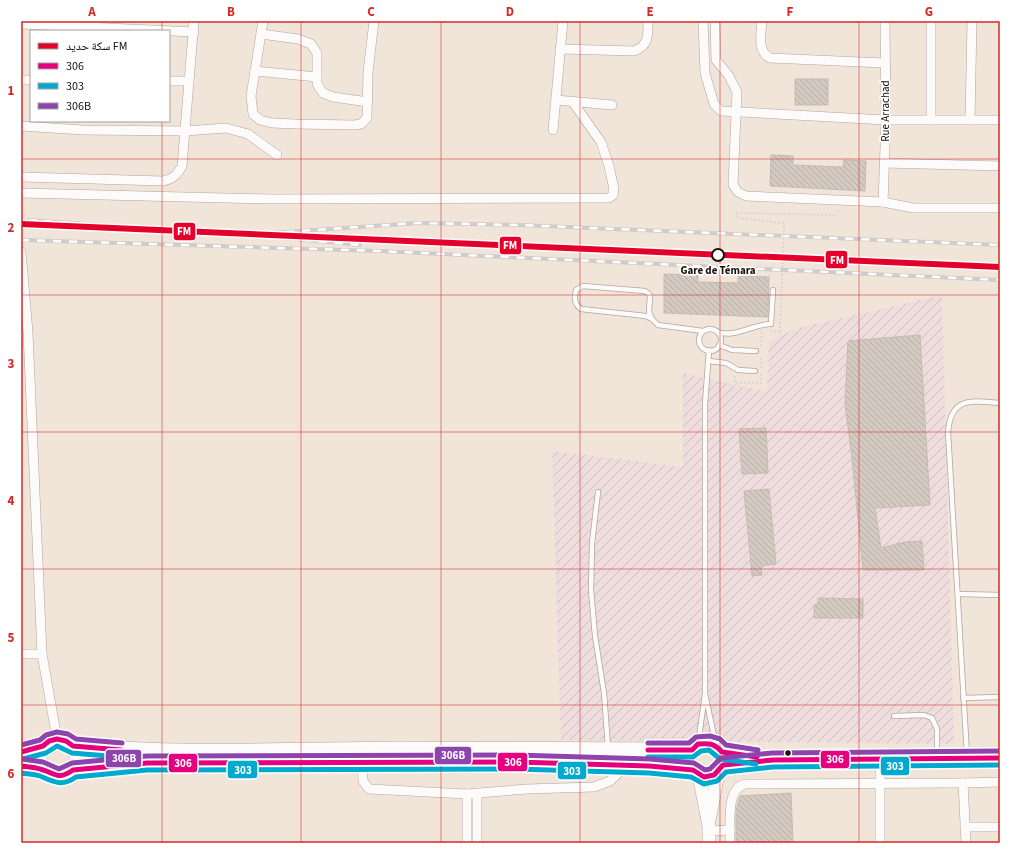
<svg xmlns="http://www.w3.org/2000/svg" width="1021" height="864" font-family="'Source Sans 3','Noto Naskh Arabic',sans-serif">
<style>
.industrial{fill:url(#industrial-furrows)}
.building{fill:url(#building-back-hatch);stroke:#c6bbb2}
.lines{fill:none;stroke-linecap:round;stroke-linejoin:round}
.lane-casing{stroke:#b0a69e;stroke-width:6}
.street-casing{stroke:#b0a69e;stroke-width:10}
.secondary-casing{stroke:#b0a69e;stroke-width:14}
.primary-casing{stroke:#b0a69e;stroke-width:16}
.path{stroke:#d7d2cf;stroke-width:1.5;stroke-dasharray:2 2;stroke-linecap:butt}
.lane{stroke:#fdfbf9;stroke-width:4.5}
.street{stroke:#fdfbf9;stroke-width:9}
.secondary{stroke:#fdfbf9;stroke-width:13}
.primary{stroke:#fdfbf9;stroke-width:15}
.rail-casing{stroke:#d0ccca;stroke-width:4}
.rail{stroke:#fff;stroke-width:2.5;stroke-dasharray:8;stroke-linecap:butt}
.path-bridge{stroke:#d7d2cf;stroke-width:1.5;stroke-dasharray:2 2;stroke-linecap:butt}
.bus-1-casing{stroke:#fff;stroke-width:8}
.bus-2-casing{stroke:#fff;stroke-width:8}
.bus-3-casing{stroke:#fff;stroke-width:8}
.bus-1{stroke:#e5007d;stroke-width:5}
.bus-2{stroke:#00a9ce;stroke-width:5}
.bus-3{stroke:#8e44ad;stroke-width:5}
.rail-1-casing{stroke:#fff;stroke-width:9}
.rail-1{stroke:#e4002b;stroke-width:6}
.grid{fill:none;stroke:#d62828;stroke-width:1;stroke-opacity:0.55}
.stop-dot{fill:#fff;stroke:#19110a;stroke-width:2}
.bus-dot{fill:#19110a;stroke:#fff;stroke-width:1.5}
.labels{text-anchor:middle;stroke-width:3.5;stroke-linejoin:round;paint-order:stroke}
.street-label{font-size:11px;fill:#19110a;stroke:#fff}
.stop-label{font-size:11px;font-weight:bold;fill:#19110a;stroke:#fff}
.line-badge{stroke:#fff;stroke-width:1.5}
.badge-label{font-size:11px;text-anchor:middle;font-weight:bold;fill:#fff}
.neatline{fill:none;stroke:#d62828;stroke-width:1.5}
.grid-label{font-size:13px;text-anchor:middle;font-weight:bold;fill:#d62828}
</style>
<defs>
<pattern id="industrial-furrows" width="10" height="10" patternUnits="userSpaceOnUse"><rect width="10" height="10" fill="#efddde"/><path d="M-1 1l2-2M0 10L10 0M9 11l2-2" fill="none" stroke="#ccbdbd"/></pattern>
<pattern id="building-back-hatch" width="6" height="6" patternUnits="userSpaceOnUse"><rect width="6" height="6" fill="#d4cac2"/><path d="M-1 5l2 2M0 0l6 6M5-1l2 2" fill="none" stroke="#b5aca5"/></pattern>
</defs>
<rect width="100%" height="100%" fill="#f1e4d9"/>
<polygon class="industrial" points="942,295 954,744 561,740 552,451 683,467 683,373 767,392 769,342 794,329"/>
<g class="building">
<rect x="795" y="79" width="33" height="26"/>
<polygon points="771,155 793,156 793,165 843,167 844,160 866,161 865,191 770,186"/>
<polygon points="664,274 698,275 698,282 738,283 738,276 769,277 768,317 664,313"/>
<polygon points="920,335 930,505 875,508 881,548 905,542 922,541 924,570 863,570 852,458 845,404 848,341"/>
<polygon points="766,428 768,473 742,474 739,429"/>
<polygon points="769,489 776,564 761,566 762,575 752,576 744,491"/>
<polygon points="818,598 863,599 863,618 814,618 814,605 818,605"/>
<polygon points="791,793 793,843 736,843 736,811 740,796"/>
</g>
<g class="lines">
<g class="lane-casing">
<g id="lane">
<path d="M652 319 646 316 581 309C574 304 574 298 576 290L583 286 645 291 650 295 649 312 652 319 658 325 703 331"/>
<circle cx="710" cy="340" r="11"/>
<path d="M718 332C735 338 753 324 771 324L773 290"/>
<polyline points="719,345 732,350 756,351"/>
<polyline points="709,361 726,363 738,370 755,371"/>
<polyline points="598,492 592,543 591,590 595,636 604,693 608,747"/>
<polyline points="958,594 1000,595"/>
<polyline points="705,694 705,404 709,350"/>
<polyline points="963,698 1000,697"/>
<polyline points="894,716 924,715 932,718 937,729 937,756"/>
<polyline points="698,744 705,694 716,745"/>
<path d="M967 755 948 432C951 396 972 401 1000 403"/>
</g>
</g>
<g class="street-casing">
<g id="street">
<polyline points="263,21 251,96 253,114 260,120 272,123 296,124 354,125 361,124 367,118 368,72 374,21"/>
<polyline points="703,21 705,73 714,104 721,111 886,120 1000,120"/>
<polyline points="715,21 716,60 729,76 737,92 733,185 738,192 746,196 883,202 913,208 1000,208"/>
<path d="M762 21C761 35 757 51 770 58L884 63"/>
<polyline points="931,21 931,120"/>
<polyline points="21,24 194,32"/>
<polyline points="261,34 298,39 311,44 317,53 317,84 323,93 333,97 368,102"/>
<path d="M560 49 634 51C649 46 648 35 648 21"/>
<polyline points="255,71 317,77"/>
<polyline points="21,80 31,80"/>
<polyline points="169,81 189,81"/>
<polyline points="556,100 612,105"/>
<polyline points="970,120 972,21"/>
<polyline points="21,126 83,130 185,131 226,128 248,134 277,155"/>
<polyline points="553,130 563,21"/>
<polyline points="884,163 1000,166"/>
<path d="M21 177 163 181C173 179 177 175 182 166L194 21"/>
<polyline points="21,193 271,199 609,198 613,195 614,189 609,166 601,142 572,101"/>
<polyline points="883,202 886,120 885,21"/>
<polyline points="21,252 28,332 42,654 57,739"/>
<polyline points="21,654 42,654"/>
<polyline points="362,761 363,781 369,789 467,794 527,789 594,787 610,781 627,765"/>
<polyline points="477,793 477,843"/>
<polyline points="965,827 1000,827"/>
<path d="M709 831 730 830C730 816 728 788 745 784L963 783"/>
<polyline points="467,843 467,794"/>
<polyline points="730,843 730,830"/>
<polyline points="880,843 880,759"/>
<polyline points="966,843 963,783 1000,782"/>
</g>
</g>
<g class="secondary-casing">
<g id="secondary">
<polyline points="699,775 709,826 709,843"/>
<polyline points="710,816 718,773"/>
</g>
</g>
<g class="primary-casing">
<g id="primary">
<circle cx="58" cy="758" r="19"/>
<circle cx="706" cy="759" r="17"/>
<path d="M73 746C180 755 288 750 396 749 495 749 593 750 692 750"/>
<polyline points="21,752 43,746"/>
<polyline points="723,765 773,760 1000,758"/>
<polyline points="21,766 43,770"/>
<path d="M73 770 147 763H341L362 761C472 762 583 759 693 770"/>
</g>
</g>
<g class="path">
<polyline points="784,227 784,223 737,218 737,213 833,215 837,215 839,210"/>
<polyline points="770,331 780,332"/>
<polyline points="761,346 762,332"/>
<polyline points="761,368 761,356"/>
<polyline points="735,376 735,383 761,383 761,374"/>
</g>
<use href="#lane" class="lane"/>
<use href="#street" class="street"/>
<use href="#secondary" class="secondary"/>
<use href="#primary" class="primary"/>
<g class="rail-casing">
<g id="rail">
<polyline points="29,220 234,234"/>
<polyline points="270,233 418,223 520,225 1000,245"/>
<polyline points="239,234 360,245"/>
<polyline points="21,240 378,251 1000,280"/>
</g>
</g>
<use href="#rail" class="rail"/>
<polyline class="path-bridge" points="780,332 784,227"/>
<g class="bus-1-casing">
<g id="bus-1">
<path d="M648 750H692L698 744C709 743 714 743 722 752L757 757"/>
<polyline points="21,752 43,746 49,741 57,739 66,741 73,746 121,750"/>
<path d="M21 766C27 767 34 767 40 769 56 773 57 781 73 770L147 763 516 762 649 766 693 770 704 777 714 775 723 765 773 760 1000 758"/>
</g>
</g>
<g class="bus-2-casing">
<g id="bus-2">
<polyline points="648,757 693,757 701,751 709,750 720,759 756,764"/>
<polyline points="23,759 46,753 57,746 72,753 120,757"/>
<path d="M21 773C27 774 34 774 40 776 54 782 62 787 76 777L147 770 516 769 649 773 691 777 704 784 717 781 726 772 773 767 1000 765"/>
</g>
</g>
<g class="bus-3-casing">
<g id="bus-3">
<polyline points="648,743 689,743 696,737 710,736 720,739 726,745 758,750"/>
<polyline points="21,745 40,740 46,735 57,732 68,734 76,739 122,743"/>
<polyline points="22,759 43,762 59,769 72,763 147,756 516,755 650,759 694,763 705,770 710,769 721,758 772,753 1000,751"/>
</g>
</g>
<use href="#bus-1" class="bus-1"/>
<use href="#bus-2" class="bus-2"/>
<use href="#bus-3" class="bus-3"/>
<g class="rail-1-casing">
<polyline id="rail-1" points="21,224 1000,267"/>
</g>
<use href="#rail-1" class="rail-1"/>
</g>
<path class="grid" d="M162 21V31M301 21V843M441 21V843M580 21V843M720 21V843M859 21V843M162 121V843M21 159H1000M21 295H1000M21 432H1000M21 569H1000M21 705H1000"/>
<circle class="stop-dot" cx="718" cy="255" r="6"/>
<circle class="bus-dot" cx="788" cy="753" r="3.5"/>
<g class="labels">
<g class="street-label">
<text transform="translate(885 111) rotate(-90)" y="4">Rue Arrachad</text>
</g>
<g class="stop-label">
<text x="718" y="274">Gare de Témara</text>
</g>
</g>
<g class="line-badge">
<rect x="173" y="222" width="23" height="19" rx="4" fill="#e4002b"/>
<rect x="499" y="236" width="23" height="19" rx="4" fill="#e4002b"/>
<rect x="825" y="250" width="23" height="19" rx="4" fill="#e4002b"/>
<rect x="434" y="746" width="38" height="19" rx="4" fill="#8e44ad"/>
<rect x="105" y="749" width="37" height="19" rx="4" fill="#8e44ad"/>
<rect x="820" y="750" width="30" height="19" rx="4" fill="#e5007d"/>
<rect x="497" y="752" width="31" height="20" rx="4" fill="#e5007d"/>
<rect x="168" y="753" width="30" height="20" rx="4" fill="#e5007d"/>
<rect x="880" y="756" width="30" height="20" rx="4" fill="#00a9ce"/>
<rect x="227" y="760" width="31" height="19" rx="4" fill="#00a9ce"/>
<rect x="557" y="761" width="30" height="19" rx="4" fill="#00a9ce"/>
</g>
<g class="badge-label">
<text x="184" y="235">FM</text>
<text x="510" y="249">FM</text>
<text x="837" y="264">FM</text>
<text x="453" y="759">306B</text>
<text x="124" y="762">306B</text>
<text x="835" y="763">306</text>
<text x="513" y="766">306</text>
<text x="183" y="767">306</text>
<text x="895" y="770">303</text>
<text x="243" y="774">303</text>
<text x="572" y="775">303</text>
</g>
<rect width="1021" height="864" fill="none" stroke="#ffffff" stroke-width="44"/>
<rect x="30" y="30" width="140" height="92" fill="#ffffff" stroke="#a3a09d"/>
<rect x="38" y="43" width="20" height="6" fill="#e4002b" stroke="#a3a09d"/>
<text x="66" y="50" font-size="12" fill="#19110a">سكة حديد FM</text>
<rect x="38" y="63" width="20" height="6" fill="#e5007d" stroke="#a3a09d"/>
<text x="66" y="70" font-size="12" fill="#19110a">306</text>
<rect x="38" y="83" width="20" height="6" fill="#00a9ce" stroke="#a3a09d"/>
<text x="66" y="90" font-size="12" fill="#19110a">303</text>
<rect x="38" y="103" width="20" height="6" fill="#8e44ad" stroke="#a3a09d"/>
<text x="66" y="110" font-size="12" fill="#19110a">306B</text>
<rect x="22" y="22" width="977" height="820" class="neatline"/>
<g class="grid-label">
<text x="92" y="16">A</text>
<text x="231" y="16">B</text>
<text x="371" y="16">C</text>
<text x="510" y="16">D</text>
<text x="650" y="16">E</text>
<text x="790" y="16">F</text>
<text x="929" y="16">G</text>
<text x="11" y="95">1</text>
<text x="11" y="232">2</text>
<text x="11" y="368">3</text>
<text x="11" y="505">4</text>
<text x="11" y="642">5</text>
<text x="11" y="778">6</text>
</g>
</svg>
